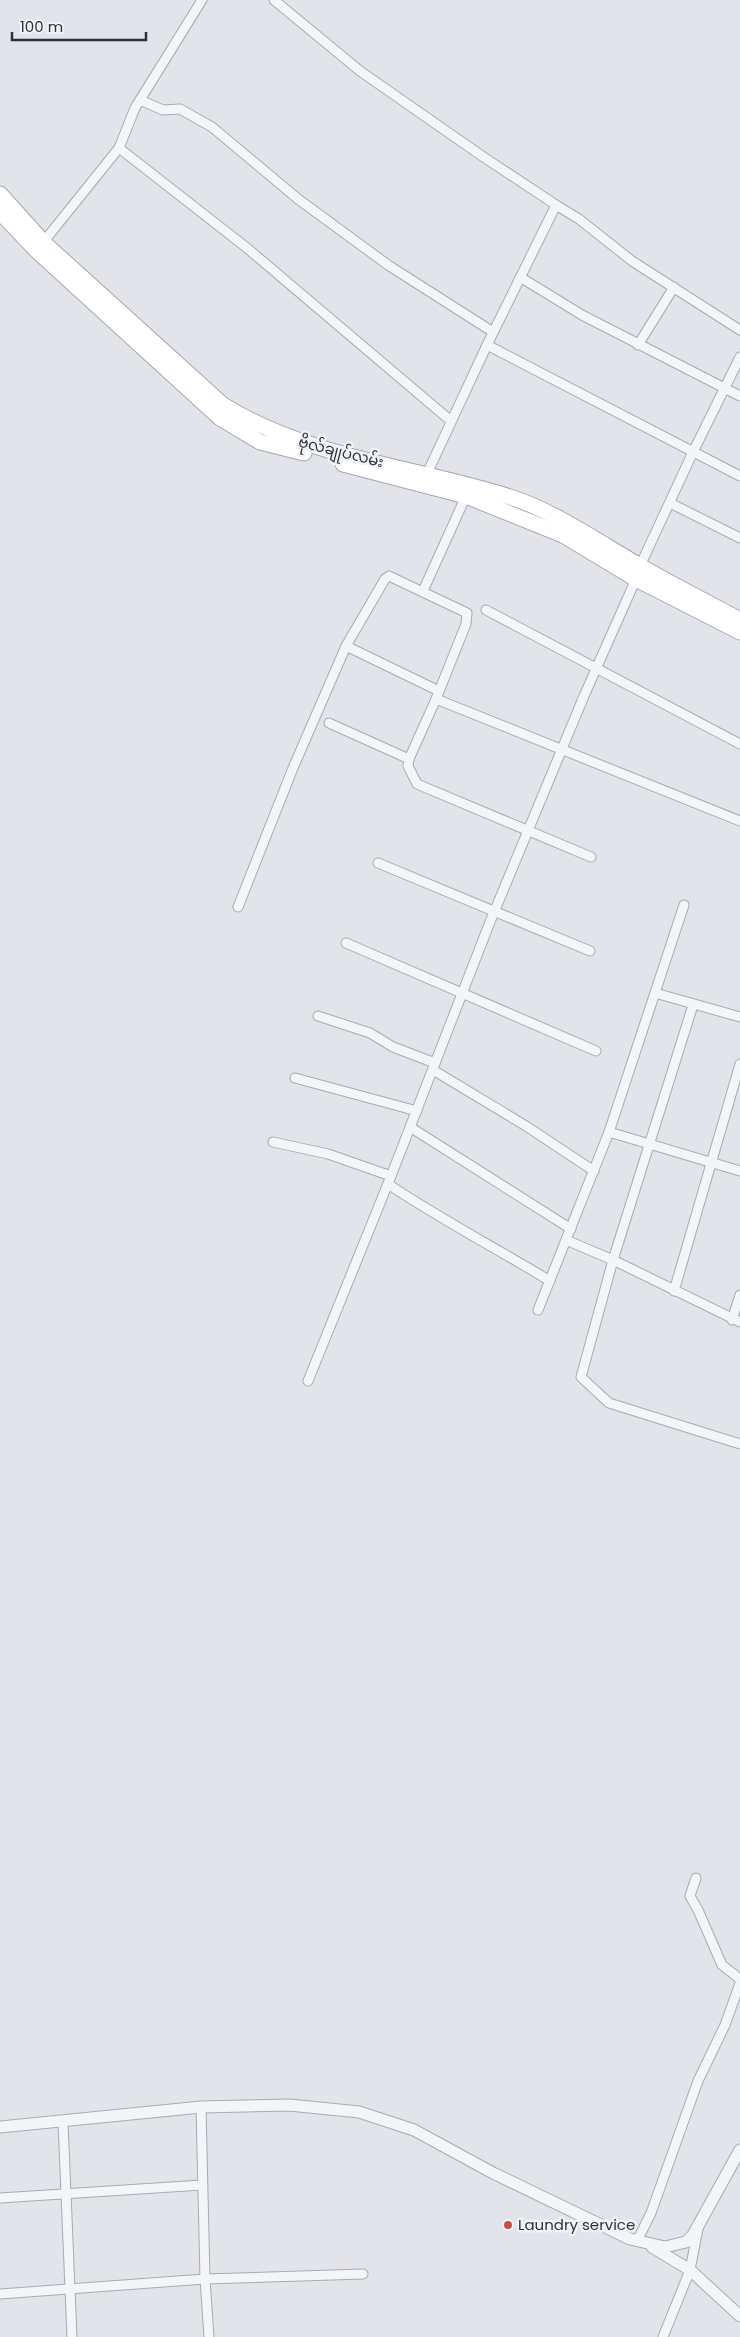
<svg xmlns="http://www.w3.org/2000/svg" width="740" height="2337" font-family="Poppins,'Noto Sans Myanmar',sans-serif">
<style>
.lines{fill:none;stroke-linecap:round;stroke-linejoin:round}
.minor-casing{stroke:#a7aab4;stroke-width:11}
.tertiary-casing{stroke:#a7aab4;stroke-width:13}
.primary-casing{stroke:#a2a7b5;stroke-width:17}
.minor{stroke:#f4f5f8;stroke-width:9}
.tertiary{stroke:#f4f5f8;stroke-width:11}
.primary{stroke:#fff;stroke-width:15}
.poi-dot{fill:#c94d4f;stroke:#f1f3f7;stroke-width:2}
.labels{text-anchor:middle;stroke-width:5;stroke-linejoin:round;paint-order:stroke}
.street-label{font-size:15px;fill:#2b3041;stroke:#f1f3f7}
.poi-label{font-size:15px;fill:#2b3041;stroke:#f1f3f7;text-anchor:start}
</style>
<rect width="100%" height="100%" fill="#e2e4ea"/>
<g class="lines">
<g class="minor-casing">
<g id="minor">
<polyline points="274,0 360,71 482,156 556,205 487,345 425,478"/>
<polyline points="140,100 163,110 180,109 212,127 298,199 388,265 493,332"/>
<polyline points="119,148 247,248 451,421"/>
<polyline points="556,205 579,219 632,261 740,330"/>
<polyline points="41,245 119,148 135,108 202,0"/>
<polyline points="520,277 582,315 740,396"/>
<polyline points="487,345 740,476"/>
<polyline points="638,345 674,287"/>
<polyline points="670,503 740,538"/>
<polyline points="640,566 693,452 740,357"/>
<polyline points="423,591 466,496"/>
<polyline points="486,610 740,744"/>
<polyline points="346,646 439,691"/>
<polyline points="436,699 409,759 408,766 417,784 591,857"/>
<polyline points="329,723 409,759"/>
<polyline points="378,863 590,951"/>
<polyline points="238,907 293,768 346,646 385,579 389,576 467,613 466,624 436,699 740,821"/>
<polyline points="346,943 596,1051"/>
<polyline points="655,993 740,1017"/>
<polyline points="693,1005 613,1260 581,1377 609,1403 740,1444"/>
<polyline points="318,1016 370,1033 393,1047 435,1063"/>
<polyline points="433,1070 526,1126 594,1171"/>
<polyline points="295,1078 417,1111"/>
<polyline points="410,1127 571,1229"/>
<polyline points="609,1132 740,1171"/>
<polyline points="273,1142 328,1154 391,1176"/>
<path d="M388 1184C440 1219 496 1248 550 1281"/>
<polyline points="566,1240 613,1260 740,1322"/>
<polyline points="674,1291 740,1064"/>
<polyline points="538,1310 609,1132 684,905"/>
<polyline points="732,1320 740,1295"/>
<polyline points="308,1381 391,1176 490,922 584,696 636,579"/>
<polyline points="696,1878 690,1896 698,1910 722,1965 740,1979"/>
<polyline points="201,2107 205,2279 209,2337"/>
<polyline points="63,2122 72,2337"/>
<polyline points="0,2198 202,2185"/>
<polyline points="637,2241 651,2213 698,2081 725,2025 740,1983"/>
<polyline points="0,2294 205,2279 363,2274"/>
<polyline points="663,2337 690,2270 698,2229"/>
</g>
</g>
<g class="tertiary-casing">
<g id="tertiary">
<polyline points="0,2127 201,2107 289,2105 359,2112 414,2130 493,2173 630,2239 665,2247 686,2242 693,2235 740,2150"/>
<polyline points="652,2247 690,2270 740,2316"/>
</g>
</g>
<g class="primary-casing">
<g id="primary">
<path d="M0 194 44 243 223 405C309 458 415 467 510 497 554 511 600 543 640 566 673 585 707 602 740 620"/>
<polyline points="0,212 37,251 220,418 260,442 304,453"/>
<polyline points="343,464 466,496 563,535 636,579 740,632"/>
</g>
</g>
<use href="#minor" class="minor"/>
<use href="#tertiary" class="tertiary"/>
<use href="#primary" class="primary"/>
</g>
<circle class="poi-dot" cx="508" cy="2225" r="5"/>
<g class="labels">
<g class="street-label">
<text transform="translate(341 452) rotate(14)" y="5">ဗိုလ်ချုပ်လမ်း</text>
</g>
<g class="poi-label">
<text x="518" y="2230">Laundry service</text>
</g>
</g>
<path d="M12 32v8h134v-8" fill="none" stroke="#2b3041" stroke-width="2.5"/>
<text x="20" y="32" font-size="15" fill="#2b3041" stroke="#f1f3f7" stroke-width="4" paint-order="stroke">100 m</text>
</svg>
